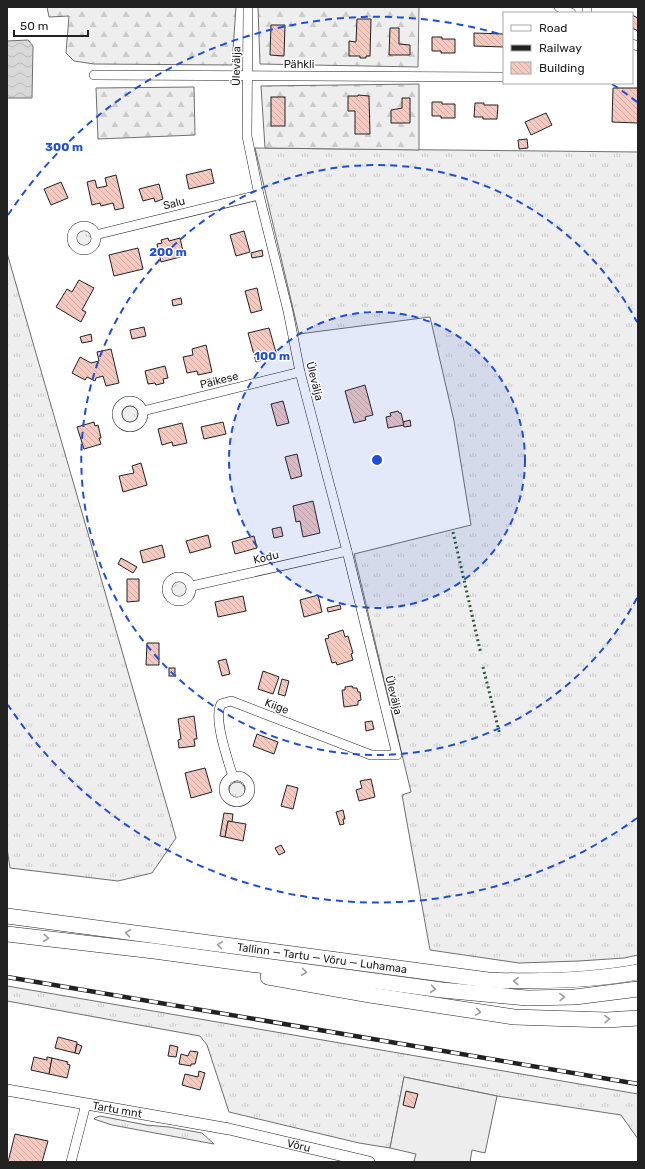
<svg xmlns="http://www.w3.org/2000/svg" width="645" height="1169" font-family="Rubik,sans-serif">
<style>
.grass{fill:url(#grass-tufts);stroke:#6f6f6f}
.forest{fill:url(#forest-firs);stroke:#6f6f6f}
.parking{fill:#ededed;stroke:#6f6f6f}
.water{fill:url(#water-waves);stroke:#6f6f6f}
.building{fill:url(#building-back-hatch);stroke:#222}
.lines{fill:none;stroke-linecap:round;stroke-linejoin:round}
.minor-casing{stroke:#222;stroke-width:10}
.tertiary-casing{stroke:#222;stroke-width:12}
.trunk-casing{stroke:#222;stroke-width:16}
.minor{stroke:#fff;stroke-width:9}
.tertiary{stroke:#fff;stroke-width:11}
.trunk{stroke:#fff;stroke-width:15}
.rail-casing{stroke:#222;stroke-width:4.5}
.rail{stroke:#fff;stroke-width:3;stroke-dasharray:9;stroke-linecap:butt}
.hedge{stroke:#2f5e38;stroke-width:3;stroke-dasharray:2 3;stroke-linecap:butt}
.oneway{stroke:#9c9c9c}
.ring{fill:none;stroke:#1d4ed8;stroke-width:2;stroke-dasharray:7 5}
.labels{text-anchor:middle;stroke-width:3;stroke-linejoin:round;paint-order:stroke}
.street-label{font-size:11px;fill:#222;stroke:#fff}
.centre{fill:#1d4ed8;stroke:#fff;stroke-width:2}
.ring-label{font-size:12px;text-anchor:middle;font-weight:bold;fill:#1d4ed8;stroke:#fff;stroke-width:3;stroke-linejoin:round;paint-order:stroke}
</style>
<defs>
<pattern id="grass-tufts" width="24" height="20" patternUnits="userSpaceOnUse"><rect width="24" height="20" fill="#eee"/><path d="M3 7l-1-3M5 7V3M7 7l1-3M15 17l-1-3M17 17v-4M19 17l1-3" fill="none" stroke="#ccc"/></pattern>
<pattern id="forest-firs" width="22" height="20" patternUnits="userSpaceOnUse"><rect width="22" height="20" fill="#eee"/><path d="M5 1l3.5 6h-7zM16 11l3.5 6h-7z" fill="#ccc"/></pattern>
<pattern id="water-waves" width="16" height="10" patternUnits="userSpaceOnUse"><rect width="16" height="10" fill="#d9d9d9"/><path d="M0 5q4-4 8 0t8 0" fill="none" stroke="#bababa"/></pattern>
<pattern id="building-back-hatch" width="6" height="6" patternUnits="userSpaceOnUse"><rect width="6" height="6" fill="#f3c9c0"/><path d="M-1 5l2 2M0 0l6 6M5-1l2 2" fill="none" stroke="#d0aca5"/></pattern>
</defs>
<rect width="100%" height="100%" fill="#fff"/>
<g class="grass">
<polygon points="255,148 638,152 638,955 624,958 579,961 519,963 430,950 402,795 411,792 354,554 471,525 454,421 430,317 299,334"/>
<circle cx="84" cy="238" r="8"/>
<polygon points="7,253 176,838 152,873 118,881 10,868 7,848"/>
<circle cx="130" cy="414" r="8"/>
<circle cx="179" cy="589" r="9"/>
<circle cx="237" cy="790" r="8"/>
<polygon points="7,986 638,1094 638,1139 621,1115 497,1096 404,1077 390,1148 359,1143 229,1112 207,1045 200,1036 7,1001"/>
<polygon points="100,1116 146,1125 169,1127 202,1133 214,1144 112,1125 94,1119 95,1118"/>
</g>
<g class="forest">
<polygon points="47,7 236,7 232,65 94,64 74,61 66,53 69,16 49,17"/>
<polygon points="258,7 419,7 418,67 260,64"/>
<polygon points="419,84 419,150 265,148 261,86"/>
<polygon points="194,87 195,135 98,139 96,88"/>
</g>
<polygon class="parking" points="404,1077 497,1096 485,1153 472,1150 470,1162 419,1162 414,1161 416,1154 390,1148"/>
<polygon class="water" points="28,40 33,46 32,98 7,98 7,41"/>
<g class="building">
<polygon points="632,15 638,18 638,31 632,28"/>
<polygon points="357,19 371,19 370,56 366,56 366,58 360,58 360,56 349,56 349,41 356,42"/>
<polygon points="271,25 285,25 284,56 270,55"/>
<polygon points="390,28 399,28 399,44 410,45 410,55 389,55"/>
<polygon points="474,33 504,34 504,47 474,46"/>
<polygon points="432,37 442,37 442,39 455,39 455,53 441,53 441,51 432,51"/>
<polygon points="613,88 638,88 638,123 612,122"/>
<polygon points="358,95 369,96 370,134 355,134 355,111 348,111 348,96 358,96"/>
<rect x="271" y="97" width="14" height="29"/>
<polygon points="402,98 410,98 410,123 391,123 391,110 402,108"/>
<polygon points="432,102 442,102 442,104 455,104 455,118 441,118 441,116 432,116"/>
<polygon points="475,103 484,103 484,105 498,105 497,119 483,119 483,117 474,117"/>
<polygon points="546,113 552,125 531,135 525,122"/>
<polygon points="527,139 528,148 519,149 518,140"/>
<polygon points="211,169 214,183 189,189 186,175"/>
<polygon points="116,175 124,208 115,210 113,203 101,206 100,203 92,205 87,182 95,180 97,188 107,186 105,178"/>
<polygon points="61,182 68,198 51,205 44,189"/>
<polygon points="159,184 163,199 155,202 154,198 143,201 139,189"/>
<polygon points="244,231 250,252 236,256 230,235"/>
<polygon points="168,238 169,241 180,238 184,256 161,262 157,244 162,243 161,240"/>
<polygon points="138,248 143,269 114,276 109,255"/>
<polygon points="262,250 263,256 252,258 251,253"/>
<polygon points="79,280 94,288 82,310 86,312 81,322 56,307 67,289 72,292"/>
<polygon points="257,288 262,310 251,313 245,291"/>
<polygon points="181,298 182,304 173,306 172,300"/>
<polygon points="144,327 146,336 132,339 130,330"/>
<polygon points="269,328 277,356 256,362 248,333"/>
<polygon points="91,334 92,341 82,343 80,337"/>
<polygon points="206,345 212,372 198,375 197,371 187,373 183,357 193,355 192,349"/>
<polygon points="111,349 119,383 106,386 103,376 96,378 95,381 87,377 85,380 72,373 80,357 91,363 99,361 97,352"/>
<polygon points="165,366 168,378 163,379 164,383 156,385 155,383 148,384 145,371"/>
<polygon points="365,385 373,415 365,417 366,420 354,423 345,391"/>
<polygon points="283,401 289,423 277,426 271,404"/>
<polygon points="398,411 399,413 401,413 404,425 388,428 386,417 391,416 390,413"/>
<polygon points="410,420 411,426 404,427 403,422"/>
<polygon points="94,422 95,426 98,425 101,438 99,438 101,444 84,449 77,427"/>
<polygon points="223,422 226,434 204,439 201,427"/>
<polygon points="182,423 187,443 173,446 172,442 162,445 158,429"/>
<polygon points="297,454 302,476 291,479 285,457"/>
<polygon points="141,463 147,485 123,492 119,476 134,473 132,466"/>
<polygon points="313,501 320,533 303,537 300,521 296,522 293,506"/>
<polygon points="281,527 283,536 274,538 272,529"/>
<polygon points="208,535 211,547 190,553 186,541"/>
<polygon points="254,536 257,548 235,554 232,542"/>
<polygon points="162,545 165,557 143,563 140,551"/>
<polygon points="121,558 137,567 133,573 118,564"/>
<polygon points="127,579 139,579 139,601 127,602"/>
<polygon points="318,595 322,612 304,617 300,600"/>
<polygon points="243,596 246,611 218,617 215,602"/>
<polygon points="340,605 341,609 328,612 327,608"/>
<polygon points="343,630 345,637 348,636 353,653 351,654 353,660 337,665 336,662 332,663 325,639 329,638 328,635"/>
<polygon points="147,643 159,643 159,665 146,665"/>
<polygon points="226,659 230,674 222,676 218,661"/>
<rect x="169" y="668" width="6" height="8"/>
<polygon points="263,671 279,677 273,694 258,689"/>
<polygon points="282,679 289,681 285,696 278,694"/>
<polygon points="352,686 353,688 357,688 358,692 360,692 361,700 358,701 358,705 344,707 342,690 345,690 345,687"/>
<polygon points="194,716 197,739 194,739 195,746 179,748 178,740 181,739 178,719"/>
<polygon points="372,721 374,729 366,731 365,722"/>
<polygon points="257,734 278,742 274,754 253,746"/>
<polygon points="205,768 212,792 191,798 185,773"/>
<polygon points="371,779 375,797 359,801 356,790 362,788 360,781"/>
<polygon points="287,785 298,788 293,809 281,806"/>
<polygon points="343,810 345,819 343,819 344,824 340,825 336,812"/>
<polygon points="224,813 233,814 232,822 228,821 225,837 220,836"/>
<polygon points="228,821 246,824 243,841 225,837"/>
<polygon points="281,845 285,852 279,855 275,848"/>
<polygon points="58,1037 77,1042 75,1053 55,1048"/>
<polygon points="77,1044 82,1046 79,1054 75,1053"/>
<polygon points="170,1045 178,1047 176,1057 168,1056"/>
<polygon points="190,1051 198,1052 195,1064 191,1064 191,1066 179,1064 181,1054 188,1056"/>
<polygon points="34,1057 47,1060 47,1057 52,1058 49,1074 31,1070"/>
<polygon points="52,1058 68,1062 67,1064 70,1065 67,1078 49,1074"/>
<polygon points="199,1071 205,1073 200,1090 182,1085 185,1074 198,1077"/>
<polygon points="406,1091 418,1094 414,1108 403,1105"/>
<polygon points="15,1134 48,1141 42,1162 8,1162"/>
</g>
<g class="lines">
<g class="minor-casing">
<g id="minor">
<polyline points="559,7 571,13"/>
<polyline points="587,13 587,7"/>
<polyline points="632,44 638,46"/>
<polyline points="94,75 504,77"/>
<circle cx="84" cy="238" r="12"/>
<polyline points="95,235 259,195"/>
<circle cx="130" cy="414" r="13"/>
<polyline points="143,411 300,372"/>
<circle cx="179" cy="589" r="12"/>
<polyline points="192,586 347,551"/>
<circle cx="237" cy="789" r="13"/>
<path d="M233 777C228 760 213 719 221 704L231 701 371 755H397L347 551 300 372 288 311 259 195 247 136 248 7"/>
<polyline points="71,1162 86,1104"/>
</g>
</g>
<g class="tertiary-casing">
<g id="tertiary">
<path id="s1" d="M7 1090 229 1129 369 1162"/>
</g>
</g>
<g class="trunk-casing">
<g id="trunk">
<path id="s2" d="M7 916 488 980C538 982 588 981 638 972"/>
<polyline points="7,934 154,951 442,990 527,998 575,997 638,989"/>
<polyline points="268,977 370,995 514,1017 607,1020 638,1018"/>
</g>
</g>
<use href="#minor" class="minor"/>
<use href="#tertiary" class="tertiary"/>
<use href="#trunk" class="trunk"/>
<g class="rail-casing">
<polyline id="rail" points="7,977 638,1084"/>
</g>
<use href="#rail" class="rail"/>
<g class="hedge">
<polyline points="453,532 481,654"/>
<polyline points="483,667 500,735"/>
</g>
</g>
<defs><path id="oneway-chevron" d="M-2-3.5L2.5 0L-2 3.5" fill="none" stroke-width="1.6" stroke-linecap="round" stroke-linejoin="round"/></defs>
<g class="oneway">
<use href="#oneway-chevron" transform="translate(128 933) rotate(-172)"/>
<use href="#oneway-chevron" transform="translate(46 938) rotate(6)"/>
<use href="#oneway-chevron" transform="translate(220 945) rotate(-172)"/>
<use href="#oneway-chevron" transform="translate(304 972) rotate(8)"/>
<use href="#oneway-chevron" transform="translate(516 981) rotate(-178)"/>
<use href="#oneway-chevron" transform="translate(433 989) rotate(8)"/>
<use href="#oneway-chevron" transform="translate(562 997) rotate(-2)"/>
<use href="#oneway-chevron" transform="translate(478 1012) rotate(9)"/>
<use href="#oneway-chevron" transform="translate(607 1019) rotate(-1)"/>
</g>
<circle cx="377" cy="460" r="148" fill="#1d4ed8" fill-opacity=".12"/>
<g class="ring">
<circle cx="377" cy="460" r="148"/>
<path d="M637 598A295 295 0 1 1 637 322"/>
<path d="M637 818A443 443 0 0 1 8 705M8 215A443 443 0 0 1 503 35M612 84A443 443 0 0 1 637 102"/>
</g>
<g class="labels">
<g class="street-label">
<text x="299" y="68">Pähkli</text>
<text transform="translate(236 66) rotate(-89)" y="4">Ülevälja</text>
<text transform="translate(174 203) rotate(-14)" y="4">Salu</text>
<text transform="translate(219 380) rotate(-14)" y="4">Päikese</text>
<text transform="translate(315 381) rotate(76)" y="4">Ülevälja</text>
<text transform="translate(266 557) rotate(-13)" y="4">Kodu</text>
<text transform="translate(394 695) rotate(76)" y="4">Ülevälja</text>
<text transform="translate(277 706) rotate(21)" y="4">Kiige</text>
<text dy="4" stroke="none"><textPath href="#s2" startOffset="318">Tallinn — Tartu — Võru — Luhamaa</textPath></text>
<text dy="4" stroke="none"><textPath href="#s1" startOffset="112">Tartu mnt</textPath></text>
<text dy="4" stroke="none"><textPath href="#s1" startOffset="297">Võru</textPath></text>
</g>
</g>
<circle cx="377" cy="460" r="6" class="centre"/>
<g class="ring-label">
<text x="64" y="151">300 m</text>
<text x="168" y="256">200 m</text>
<text x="272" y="360">100 m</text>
</g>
<rect width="645" height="1169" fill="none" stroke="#222222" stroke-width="16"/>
<rect x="503" y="12" width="130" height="72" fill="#ffffff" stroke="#a7a7a7"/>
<rect x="511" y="25" width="20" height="6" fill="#ffffff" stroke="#a7a7a7"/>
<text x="539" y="32" font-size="12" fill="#222222">Road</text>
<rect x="511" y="45" width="20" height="6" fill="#222222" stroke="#a7a7a7"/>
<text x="539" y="52" font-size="12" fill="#222222">Railway</text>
<rect x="511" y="62" width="20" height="12" fill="url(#building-back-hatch)" stroke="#a7a7a7"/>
<text x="539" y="72" font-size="12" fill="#222222">Building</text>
<path d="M14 30v6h74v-6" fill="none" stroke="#222222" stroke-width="2"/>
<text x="20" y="30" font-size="12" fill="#222222" stroke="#ffffff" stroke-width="3" paint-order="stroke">50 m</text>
</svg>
